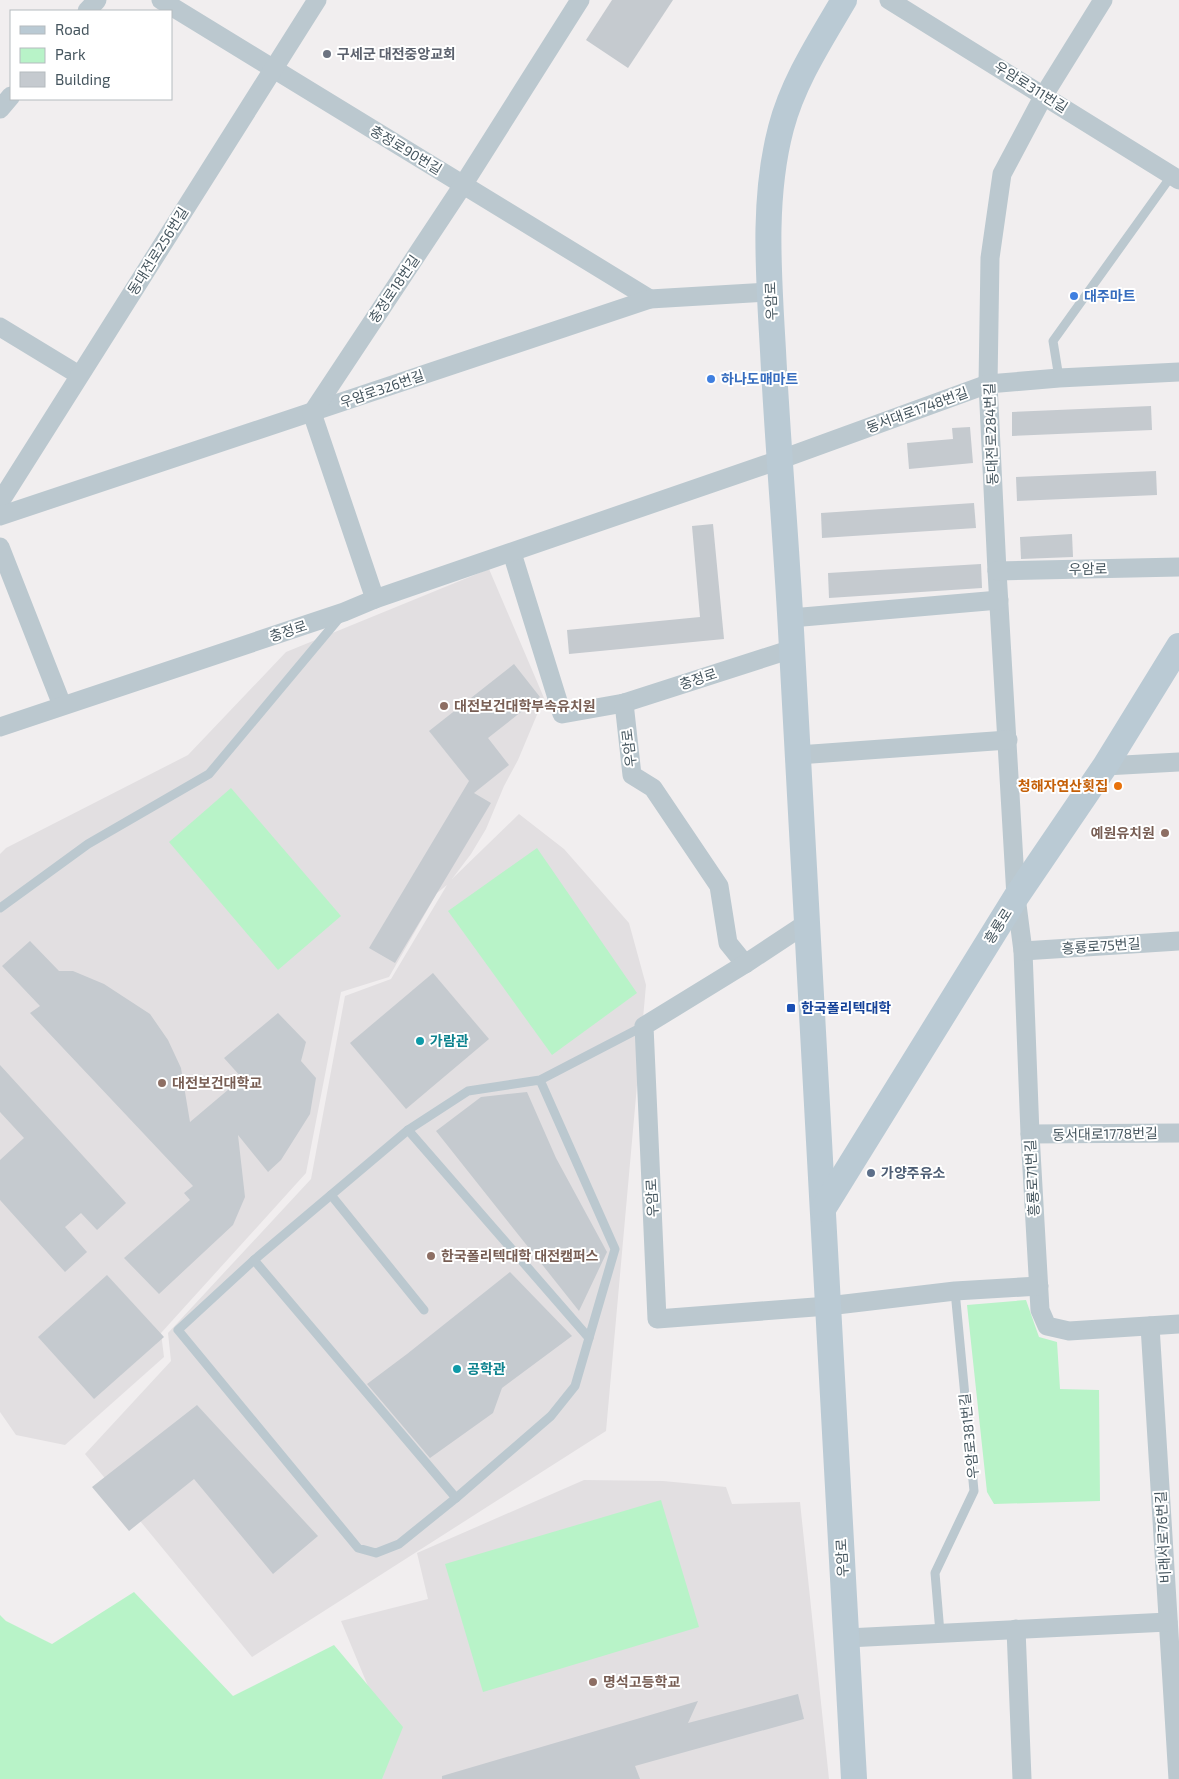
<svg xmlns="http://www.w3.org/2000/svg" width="1179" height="1779" font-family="'Exo 2','Noto Sans KR',sans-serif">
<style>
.education{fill:#e2dfe1}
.green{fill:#b8f3c8}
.building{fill:#c5cacf}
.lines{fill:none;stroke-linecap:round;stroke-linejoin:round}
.lane{stroke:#bbc8cf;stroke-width:9}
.street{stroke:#bbc8cf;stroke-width:19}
.secondary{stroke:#bacad4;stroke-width:26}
.worship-dot{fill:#6b7280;stroke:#fff;stroke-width:2}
.shop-dot{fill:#3f7fe0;stroke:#fff;stroke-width:2}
.education-dot{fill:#8d6e63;stroke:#fff;stroke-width:2}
.food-dot{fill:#e8710a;stroke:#fff;stroke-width:2}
.transit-dot{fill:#1a4fb4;stroke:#fff;stroke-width:2}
.culture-dot{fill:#0f9aa8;stroke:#fff;stroke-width:2}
.service-dot{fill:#5c6f8a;stroke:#fff;stroke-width:2}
.labels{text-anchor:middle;stroke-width:4;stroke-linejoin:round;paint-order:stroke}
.worship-label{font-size:14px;font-weight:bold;fill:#5b616d;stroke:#fff;text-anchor:start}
.street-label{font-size:14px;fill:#45555e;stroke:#fff}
.shop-label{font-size:14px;font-weight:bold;fill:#366cbe;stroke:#fff;text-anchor:start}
.education-label{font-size:14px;font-weight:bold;fill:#785e54;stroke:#fff;text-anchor:start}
.food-label{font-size:14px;font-weight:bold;fill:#c56008;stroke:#fff;text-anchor:end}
.transit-label{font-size:14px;font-weight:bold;fill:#164399;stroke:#fff;text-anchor:start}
.culture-label{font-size:14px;font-weight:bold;fill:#0d838f;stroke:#fff;text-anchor:start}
.service-label{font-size:14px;font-weight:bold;fill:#4e5e75;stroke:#fff;text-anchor:start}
</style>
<rect width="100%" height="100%" fill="#f1eeef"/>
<g class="education">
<polygon points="489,569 544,698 518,760 504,786 486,829 471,854 452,879 519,814 564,849 629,923 646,985 606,1431 252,1657 85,1454 171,1361 168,1333 311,1179 345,996 391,979 447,885 437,893 389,977 341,992 306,1173 161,1333 164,1357 65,1445 16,1435 0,1412 0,854 6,848 188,755 286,652"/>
<polygon points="584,1480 663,1481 726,1487 732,1504 800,1502 829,1779 377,1779 392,1744 341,1621 428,1599 417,1553"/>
</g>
<g class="green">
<polygon points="231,788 341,916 278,970 169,842"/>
<polygon points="537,848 637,993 552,1055 448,911"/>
<polygon points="1026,1300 1039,1337 1057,1342 1060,1389 1099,1390 1100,1501 994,1504 987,1492 967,1305"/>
<polygon points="661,1500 699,1627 483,1692 445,1564"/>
<polygon points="134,1592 233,1696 334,1645 403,1727 382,1779 0,1779 0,1615 6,1621 52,1644"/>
</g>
<g class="building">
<polygon points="612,0 673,0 628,68 586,40"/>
<polygon points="1151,406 1152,430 1012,436 1012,412"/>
<polygon points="970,427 973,463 909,469 907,443 953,439 952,428"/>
<polygon points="1156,471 1157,495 1017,501 1016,477"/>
<polygon points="974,503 976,528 822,538 821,513"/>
<polygon points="713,524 724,639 569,654 567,630 700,617 692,526"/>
<polygon points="1072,534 1073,557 1021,559 1020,537"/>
<polygon points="981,564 982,588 829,598 828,573"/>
<polygon points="514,664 540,697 488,738 509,765 474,793 491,803 395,963 369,948 469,781 429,731"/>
<polygon points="30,941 59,971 73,971 104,984 150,1014 168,1040 181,1068 190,1122 242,1078 224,1058 278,1013 306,1042 301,1061 316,1078 310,1114 281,1160 268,1172 238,1135 245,1197 233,1225 159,1294 124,1258 190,1200 184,1193 193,1186 30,1013 40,1006 2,966"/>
<polygon points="433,973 489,1039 406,1109 350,1043"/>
<polygon points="0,1065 126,1203 97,1230 81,1213 65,1227 87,1252 65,1272 0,1200 0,1160 24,1138 0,1112"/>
<polygon points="527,1092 556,1158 607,1252 579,1311 436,1131 481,1097"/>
<polygon points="510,1272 572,1336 502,1388 493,1413 430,1458 367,1384 407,1354"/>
<polygon points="107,1275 164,1337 94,1399 38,1337"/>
<polygon points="197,1405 318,1536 273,1574 194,1479 129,1531 92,1487"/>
<polygon points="798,1694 804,1719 635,1766 640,1779 442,1779 442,1776 698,1701 688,1723"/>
</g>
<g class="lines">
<g class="lane">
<polyline points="1059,378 1053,341 1172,175"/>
<polyline points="0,908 88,844 209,774 341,616"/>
<polyline points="540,1080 615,1249 575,1386 551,1416 456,1498 399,1544 376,1553 358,1548 178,1330 254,1260 408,1130 468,1091 540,1080 644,1026"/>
<polyline points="408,1130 589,1338"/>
<polyline points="331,1195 424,1310"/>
<polyline points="254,1260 456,1498"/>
<polyline points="940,1633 935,1573 974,1491 955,1291"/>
</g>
<g class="street">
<polyline points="161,0 650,299"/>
<polyline points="889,0 1179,180"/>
<polyline points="1103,0 1044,95 1002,174 990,258 988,384 997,571 1016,897 1023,951 1030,1134 1040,1310 1047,1326 1069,1331 1179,1324"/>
<polyline points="87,11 97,0"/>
<polyline points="0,109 11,96"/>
<polyline points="0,327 79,375"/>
<polyline points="0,502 317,0"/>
<polyline points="0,516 650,299 770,292"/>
<polyline points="0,547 62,705"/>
<polyline points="512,553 562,714 624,703 792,649"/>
<polyline points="997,571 1179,567"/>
<polyline points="375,599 312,413 463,185 580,0"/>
<polyline points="791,618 999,600"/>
<polyline points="624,703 632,775 653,788 719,886 728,943 745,964"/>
<polyline points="0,727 344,612 375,599 779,460 988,384 1059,378 1179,372"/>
<polyline points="798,755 1008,740"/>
<polyline points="1105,766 1179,762"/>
<polyline points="807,923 745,964 644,1026 657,1319 828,1306 955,1291 1039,1286"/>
<polyline points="1023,951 1179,941"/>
<polyline points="1030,1134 1179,1133"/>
<polyline points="1150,1326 1178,1779"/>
<polyline points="1016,1629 1022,1779"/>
<polyline points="847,1638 1168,1622"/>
</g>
<g class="secondary">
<path d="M844 0C820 41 793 82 781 128 762 200 769 278 773 351 778 450 787 549 792 649L854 1779"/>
<polyline points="823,1209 1016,897 1105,766 1179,646"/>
</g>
</g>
<circle class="worship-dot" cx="327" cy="54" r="5"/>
<g class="shop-dot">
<circle cx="1074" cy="296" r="5"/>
<circle cx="711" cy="379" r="5"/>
</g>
<g class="education-dot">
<circle cx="444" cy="706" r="5"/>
<circle cx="1165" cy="833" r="5"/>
<circle cx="162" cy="1083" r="5"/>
<circle cx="431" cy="1256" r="5"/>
<circle cx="593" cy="1682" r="5"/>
</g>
<circle class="food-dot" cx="1118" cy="786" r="5"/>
<rect class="transit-dot" x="786" y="1003" width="10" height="10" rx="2.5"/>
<g class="culture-dot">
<circle cx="420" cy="1041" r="5"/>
<circle cx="457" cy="1369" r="5"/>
</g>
<circle class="service-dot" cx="871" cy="1173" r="5"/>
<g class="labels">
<g class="worship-label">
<text x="337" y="59">구세군 대전중앙교회</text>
</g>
<g class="street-label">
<text transform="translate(1031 87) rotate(32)" y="5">우암로311번길</text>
<text transform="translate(406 150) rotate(31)" y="5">충정로90번길</text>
<text transform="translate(158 251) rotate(-58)" y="5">동대전로256번길</text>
<text transform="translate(394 289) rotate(-56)" y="5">충정로18번길</text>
<text transform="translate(771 301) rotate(-92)" y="5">우암로</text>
<text transform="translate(382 389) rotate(-19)" y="5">우암로326번길</text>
<text transform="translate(917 410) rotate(-20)" y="5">동서대로1748번길</text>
<text transform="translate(991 434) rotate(-92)" y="5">동대전로284번길</text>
<text transform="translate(1088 569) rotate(-1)" y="5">우암로</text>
<text transform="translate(288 631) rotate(-18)" y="5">충정로</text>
<text transform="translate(698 679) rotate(-18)" y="5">충정로</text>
<text transform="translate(629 748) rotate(-97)" y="5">우암로</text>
<text transform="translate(998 926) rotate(-58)" y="5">흥룡로</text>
<text transform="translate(1101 946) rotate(-4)" y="5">흥룡로75번길</text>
<text transform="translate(1105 1134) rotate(-1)" y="5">동서대로1778번길</text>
<text transform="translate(1032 1178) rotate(-93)" y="5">흥룡로71번길</text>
<text transform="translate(652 1198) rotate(-93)" y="5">우암로</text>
<text transform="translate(969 1436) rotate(-96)" y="5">우암로381번길</text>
<text transform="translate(1163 1537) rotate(-93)" y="5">비래서로76번길</text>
<text transform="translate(842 1558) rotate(-93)" y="5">우암로</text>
</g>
<g class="shop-label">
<text x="1084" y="301">대주마트</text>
<text x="721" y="384">하나도매마트</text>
</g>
<g class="education-label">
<text x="454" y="711">대전보건대학부속유치원</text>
<text x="1155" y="838" text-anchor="end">예원유치원</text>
<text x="172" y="1088">대전보건대학교</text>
<text x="441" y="1261">한국폴리텍대학 대전캠퍼스</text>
<text x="603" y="1687">명석고등학교</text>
</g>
<g class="food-label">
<text x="1108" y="791">청해자연산횟집</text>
</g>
<g class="transit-label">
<text x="801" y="1013">한국폴리텍대학</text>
</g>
<g class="culture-label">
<text x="430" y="1046">가람관</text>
<text x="467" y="1374">공학관</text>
</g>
<g class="service-label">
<text x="881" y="1178">가양주유소</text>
</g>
</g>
<rect x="10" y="10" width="162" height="90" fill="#ffffff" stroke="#b5bbbf"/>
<rect x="20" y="26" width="25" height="8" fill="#bacad4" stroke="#b5bbbf"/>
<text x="55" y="35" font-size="15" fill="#45555e">Road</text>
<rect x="20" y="48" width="25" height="15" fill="#b8f3c8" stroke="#b5bbbf"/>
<text x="55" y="60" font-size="15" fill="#45555e">Park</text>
<rect x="20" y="72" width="25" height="15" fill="#c5cacf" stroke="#b5bbbf"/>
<text x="55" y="85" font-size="15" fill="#45555e">Building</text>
</svg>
